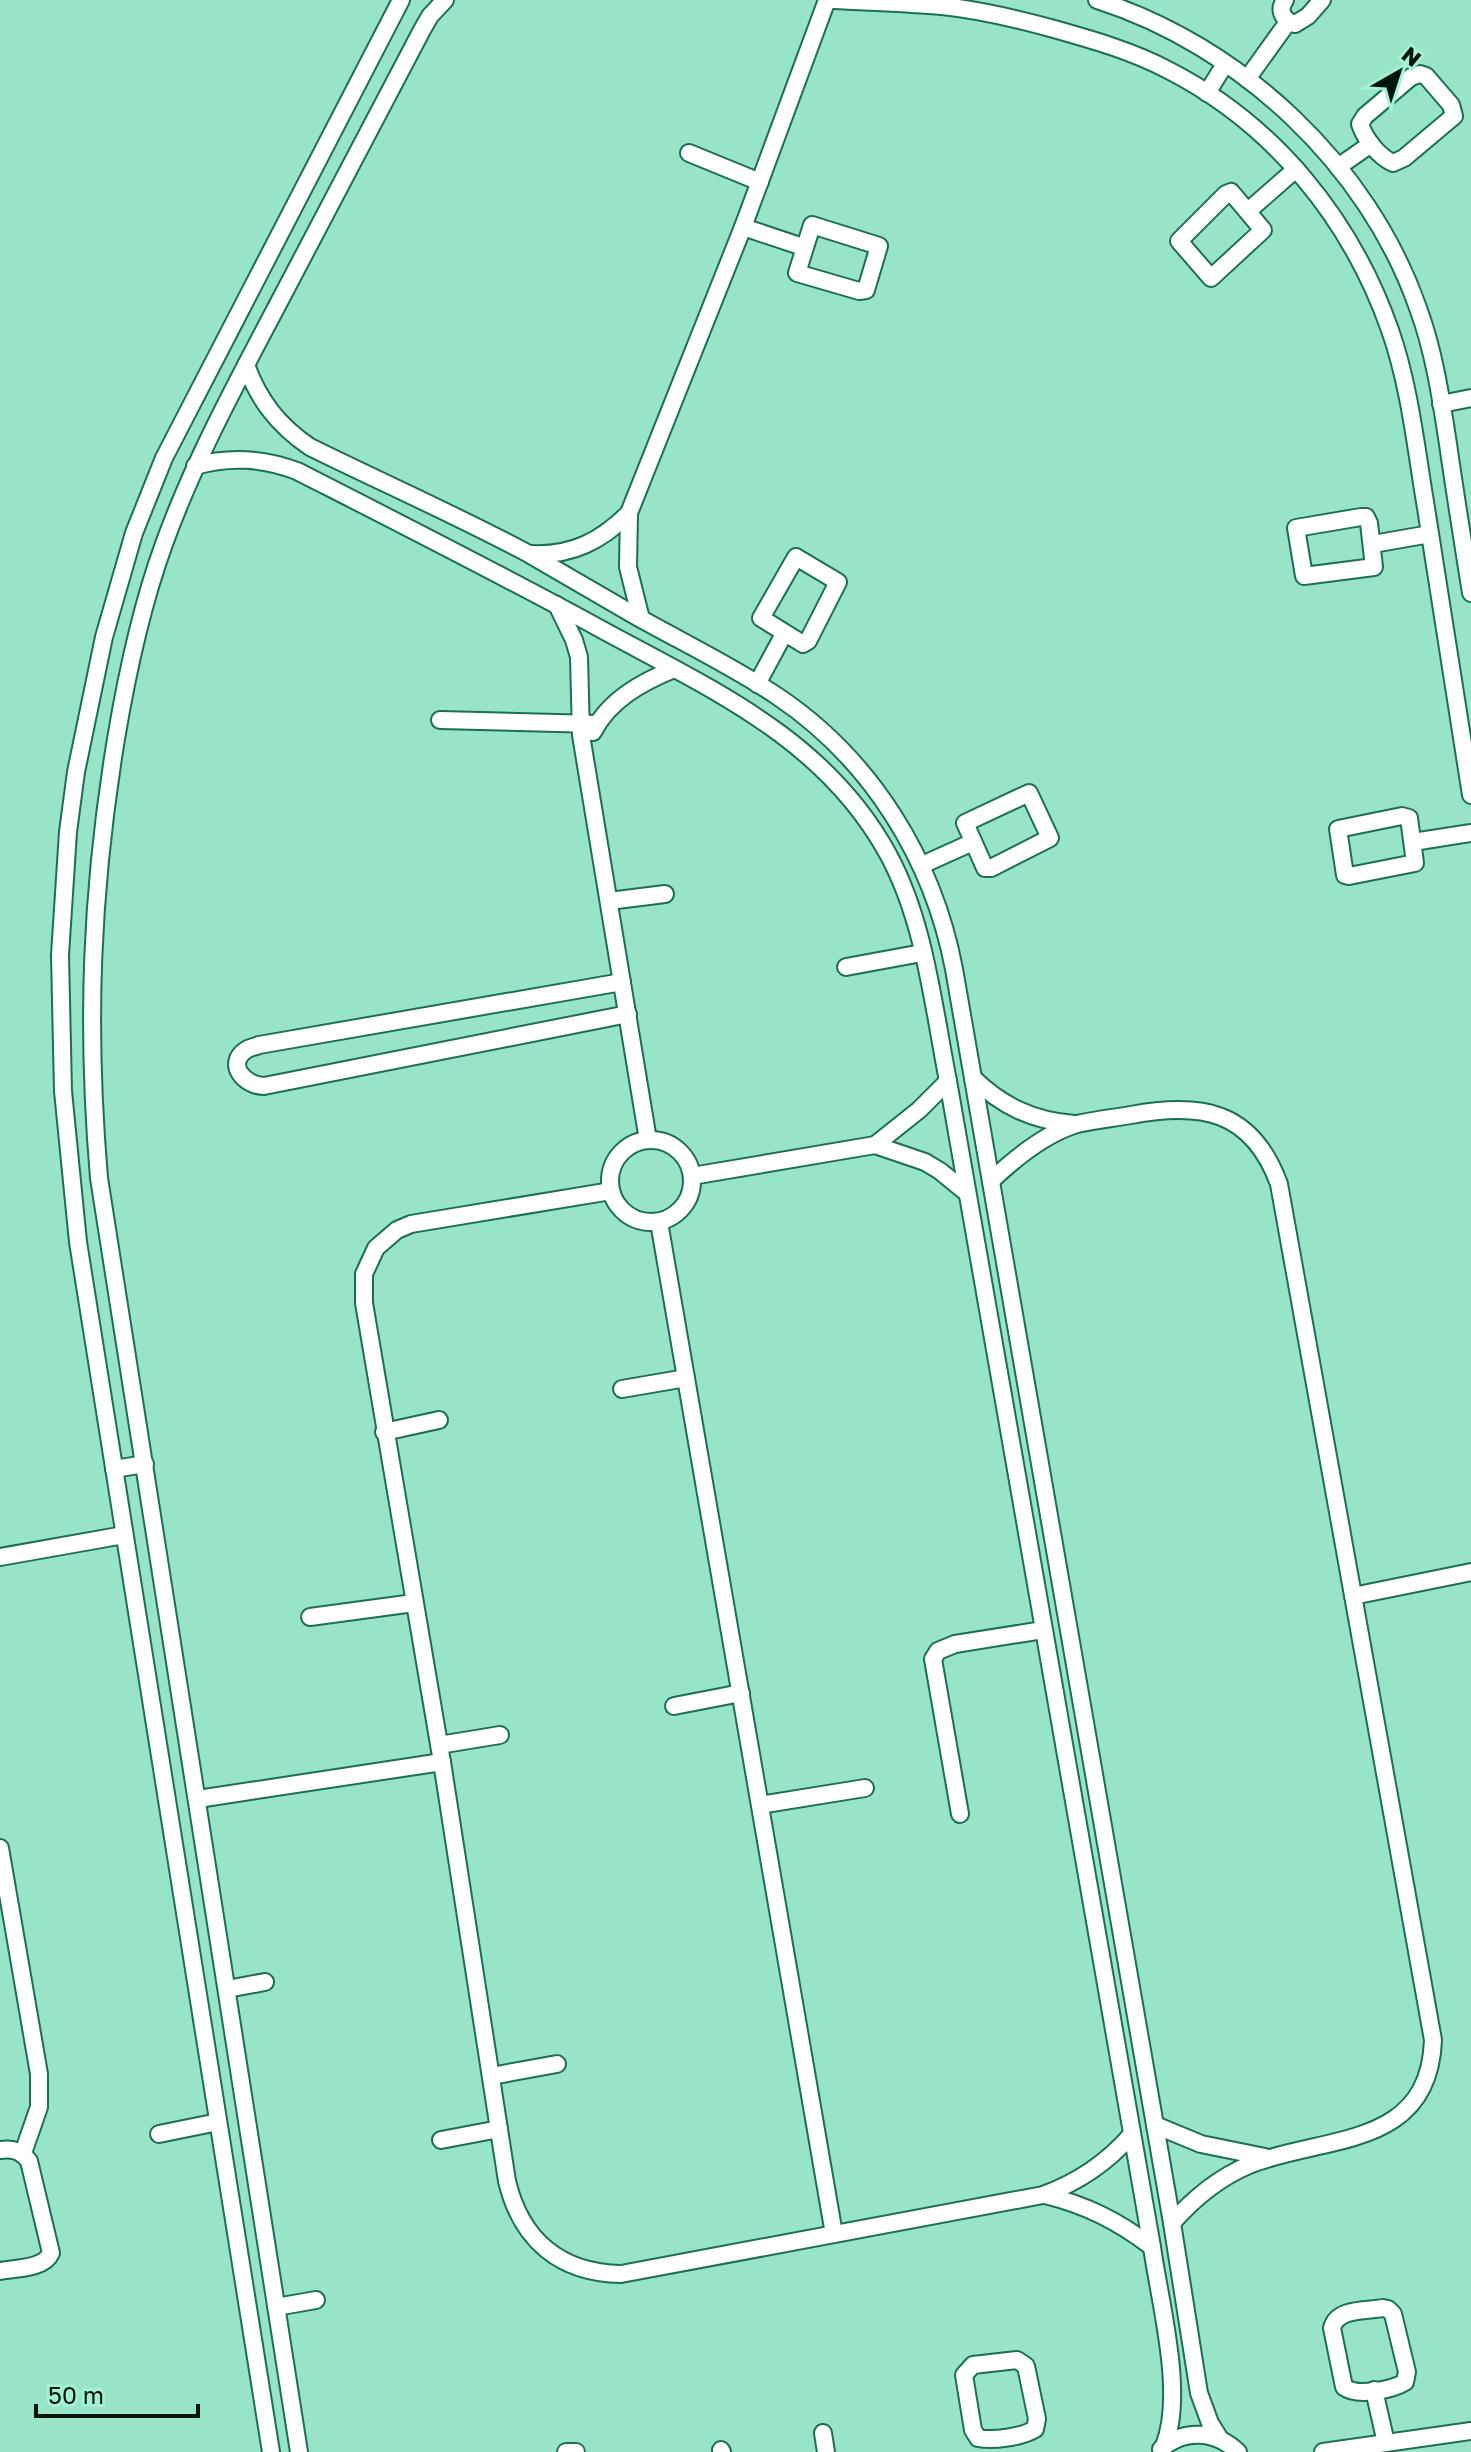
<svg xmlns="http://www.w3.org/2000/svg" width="1471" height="2452" font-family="'Golos Text',sans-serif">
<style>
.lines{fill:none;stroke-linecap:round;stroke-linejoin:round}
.street-casing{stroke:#1c6f55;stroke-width:20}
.street{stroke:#fff;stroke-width:16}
</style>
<rect width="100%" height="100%" fill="#97e4c6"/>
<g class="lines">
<g class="street-casing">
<g id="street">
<path d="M833 0C869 2 906 3 942 6 980 10 1018 19 1054 29 1093 40 1132 51 1168 70 1274 124 1351 219 1390 330 1410 387 1416 449 1426 508 1441 604 1456 699 1471 795"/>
<path d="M1097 0C1241 46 1368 165 1418 308 1434 351 1441 398 1448 444 1455 493 1463 543 1471 593"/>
<path d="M1285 0C1277 11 1284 21 1295 24L1308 16 1322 0"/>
<path d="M1420 74 1426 76 1451 105 1454 116 1404 158 1393 163C1378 156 1365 139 1360 124L1365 116 1411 77Z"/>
<polyline points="1247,79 1288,22"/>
<polyline points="1207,93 1225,64"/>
<polyline points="689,153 760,182"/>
<polyline points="1338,167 1371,144"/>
<polygon points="1231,192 1263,230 1211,278 1179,241 1226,194"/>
<polyline points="1248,211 1296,169"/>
<polygon points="812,225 879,246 866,290 859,291 797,273"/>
<polyline points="743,227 803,247"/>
<path d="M246 365C259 401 279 426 310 447 383 483 458 516 529 554 564 574 599 595 634 615 682 642 732 666 777 696 871 759 933 859 954 969L1172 2223 1199 2393 1210 2423 1220 2439"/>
<polyline points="1441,404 1471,398"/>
<path d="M195 466C230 456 262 458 297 471 397 522 498 573 597 627 708 688 824 737 888 854 925 922 933 1005 948 1081L1152 2247C1160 2304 1185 2394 1164 2446"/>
<polygon points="1361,517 1366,517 1369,523 1374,567 1304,576 1296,528"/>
<polyline points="1373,544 1430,534"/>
<path d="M531 554C572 556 601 541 629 513"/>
<polygon points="796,557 838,582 808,641 803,644 761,618"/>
<polyline points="557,605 574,640 579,657 581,735 648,1140"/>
<polyline points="641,619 628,567 629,513 743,227 827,0"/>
<polyline points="757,684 784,634"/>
<polyline points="440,720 597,724"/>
<path d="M593 732C609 700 642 682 674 669"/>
<polygon points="1029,793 1050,838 991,868 985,868 965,823"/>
<polygon points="1402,816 1409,818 1415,863 1349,876 1345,875 1338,829"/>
<polyline points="1413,842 1471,833"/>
<polyline points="922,865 973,842"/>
<polyline points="609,901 665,894"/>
<polyline points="846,967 922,953"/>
<path d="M622 982 259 1045C255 1047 250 1047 246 1050 225 1064 245 1086 264 1086L628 1014"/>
<path d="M973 1078C1002 1106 1033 1121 1074 1124"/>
<circle cx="651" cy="1181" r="41"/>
<polyline points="875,1145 919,1110 948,1081"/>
<polyline points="692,1176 875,1145 925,1162 940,1171 967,1193"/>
<path d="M991 1181C1015 1158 1044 1134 1077 1124 1094 1120 1113 1118 1131 1115 1201 1102 1252 1110 1279 1184L1433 2040C1429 2150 1324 2135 1249 2165 1218 2178 1194 2198 1172 2223"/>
<path d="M611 1191 411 1224 397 1230 376 1248 364 1274V1303L442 1762 507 2181C521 2240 560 2273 621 2274L1043 2195C1079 2182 1107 2163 1132 2134"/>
<polyline points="659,1222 834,2234"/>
<polyline points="622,1389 686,1378"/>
<polyline points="384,1432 439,1420"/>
<polyline points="114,1469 145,1464"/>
<polyline points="0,1557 124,1535"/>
<polyline points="1353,1596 1471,1572"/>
<polyline points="310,1617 414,1603"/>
<polyline points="674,1706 741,1693"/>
<polyline points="439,1745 500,1735"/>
<polyline points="198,1799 442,1762"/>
<polyline points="760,1805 865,1788"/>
<polyline points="960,1814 933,1659 938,1651 955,1644 1043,1630"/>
<polyline points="0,1848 39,2074 39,2107 23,2153"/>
<polyline points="227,1989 265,1982"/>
<polyline points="491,2076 557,2064"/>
<polyline points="1155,2125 1201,2144 1265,2157"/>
<polyline points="159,2134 218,2122"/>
<polyline points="441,2140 499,2129"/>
<path d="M0 2150C13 2148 21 2151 29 2161L51 2253C44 2269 16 2268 0 2271"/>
<path d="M1045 2195C1086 2205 1118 2221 1152 2247"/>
<polyline points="276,2307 316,2300"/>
<path d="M1383 2308 1388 2309 1393 2314 1407 2372 1405 2382C1392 2390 1357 2397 1344 2387L1332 2328C1337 2308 1366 2311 1383 2308Z"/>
<path d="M1017 2360 1026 2366 1037 2419 1035 2429C1022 2437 993 2441 978 2438L973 2430 964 2375 973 2365Z"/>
<polyline points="1374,2390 1386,2443"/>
<polyline points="823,2433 826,2452"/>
<path d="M1161 2449C1185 2428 1216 2431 1238 2452"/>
<polyline points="721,2450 722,2452"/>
<polyline points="271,2452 78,1242 63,1091 60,955 68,832 76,772 104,637 134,533 164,458 401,0"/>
<path d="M299 2452 99 1178C86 1025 91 891 116 739 127 673 141 607 164 544 194 461 236 384 277 306 325 214 373 122 422 30L430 16 445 0"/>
<polyline points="566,2452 576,2452"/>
<polyline points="1323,2452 1471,2431"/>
</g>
</g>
<use href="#street" class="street"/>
</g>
<g transform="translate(1399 72) rotate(39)" stroke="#a4f2d3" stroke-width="6" paint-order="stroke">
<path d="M0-6L14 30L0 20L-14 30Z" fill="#00150d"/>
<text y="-12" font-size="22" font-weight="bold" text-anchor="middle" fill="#00150d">N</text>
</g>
<path d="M36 2404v12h162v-12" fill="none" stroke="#00150d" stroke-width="4"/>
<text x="48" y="2404" font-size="24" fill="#00150d" stroke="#a4f2d3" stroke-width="6" paint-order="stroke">50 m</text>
</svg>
